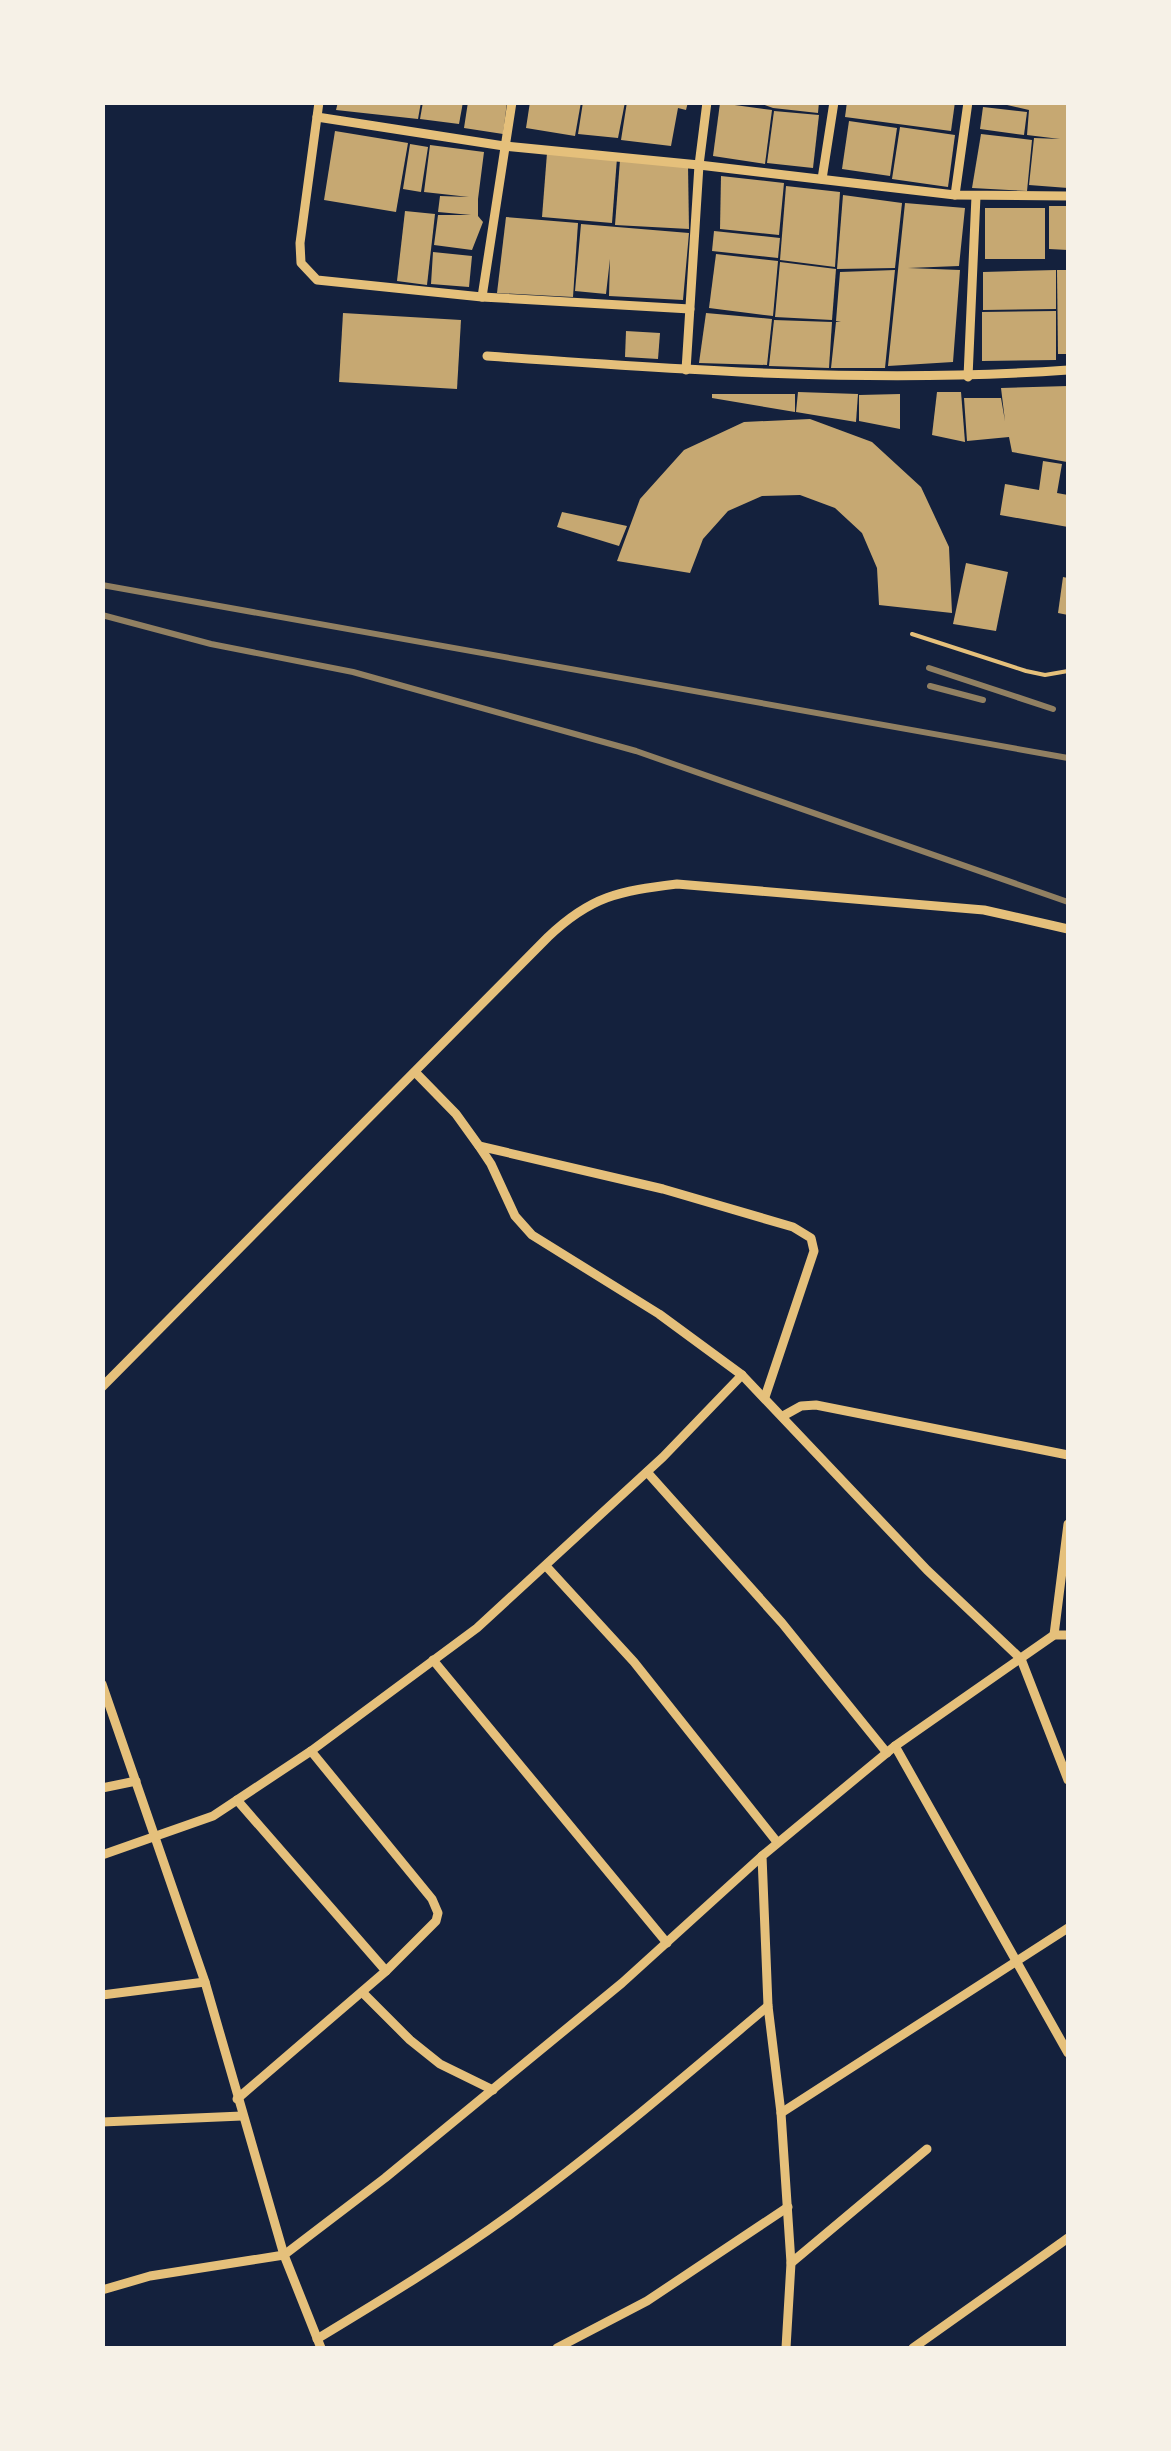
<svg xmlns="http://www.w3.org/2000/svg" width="1171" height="2451" font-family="'Space Grotesk',sans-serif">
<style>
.building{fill:#c6a872}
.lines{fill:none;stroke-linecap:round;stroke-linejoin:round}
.service{stroke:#e5c07b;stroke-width:4}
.minor{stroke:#e5c07b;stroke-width:9}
.rail{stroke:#918062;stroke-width:6}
</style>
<rect width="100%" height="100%" fill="#14213d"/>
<g class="building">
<polygon points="338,102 421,102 418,119 336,110"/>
<polygon points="423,102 463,102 459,124 420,119"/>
<polygon points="468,102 507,102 503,134 464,128"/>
<polygon points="530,102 581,102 575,136 526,128"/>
<polygon points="583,102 625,102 618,138 578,134"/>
<polygon points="627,102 688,102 686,110 678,108 671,146 621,140"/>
<polygon points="757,102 819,102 818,113 773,108"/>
<polygon points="847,102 955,102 951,131 845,117"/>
<polygon points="994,102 1068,102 1068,188 1029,185 1034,138 1060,139 1027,135 1029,110"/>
<polygon points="720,103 772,110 765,164 713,156"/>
<polygon points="983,107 1027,112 1024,135 980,129"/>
<polygon points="774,111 819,115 813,168 767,163"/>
<polygon points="849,121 897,128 890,176 842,169"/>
<polygon points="900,127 955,135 948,187 892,179"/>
<polygon points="335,131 408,143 396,212 324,200"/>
<polygon points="981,134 1032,140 1027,191 972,188"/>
<polygon points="410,144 428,147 421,192 403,189"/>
<polygon points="430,145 484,152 478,199 478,216 483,222 472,250 434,245 438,215 471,215 438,212 440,196 469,197 424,192"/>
<polygon points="547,153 617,158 612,223 542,217"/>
<polygon points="620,160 688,166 689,229 615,225"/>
<polygon points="721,176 784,183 779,235 720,229"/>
<polygon points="786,186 840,192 835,267 780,260"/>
<polygon points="843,195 902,203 895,268 837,269"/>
<polygon points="905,203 965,208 959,266 908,268 960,270 953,362 888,366"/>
<polygon points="1049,206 1068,206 1068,250 1049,249"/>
<rect x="985" y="208" width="60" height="51"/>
<polygon points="405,211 435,214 427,285 397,281"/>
<polygon points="506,217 578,223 573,297 497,293"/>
<polygon points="581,224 689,233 683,300 609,296 610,259 606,294 575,291"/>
<polygon points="714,231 780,238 778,258 712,251"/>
<polygon points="433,252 472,256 469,287 431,284"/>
<polygon points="716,254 778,261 773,316 709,308"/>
<polygon points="780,262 836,269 832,320 775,317"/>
<polygon points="895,270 885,368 831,368 836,322 841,322 836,321 840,272"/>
<polygon points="1056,270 1056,309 983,310 983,272"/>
<polygon points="1057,270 1068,270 1068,354 1058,354"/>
<polygon points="1056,311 1056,360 982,361 982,312"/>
<polygon points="343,313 461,320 457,389 339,382"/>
<polygon points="706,313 772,319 767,365 699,363"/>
<polygon points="774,320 832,322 829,368 769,366"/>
<polygon points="626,331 660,333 658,359 625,357"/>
<polygon points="1068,386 1067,462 1012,452 1009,437 967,441 964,398 1001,398 1005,421 1001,388"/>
<polygon points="798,392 858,394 856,422 796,412"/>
<polygon points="937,392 961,392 965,442 932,435"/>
<polygon points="712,394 795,394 795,412 712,398"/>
<polygon points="900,394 900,429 859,421 859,395"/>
<polygon points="810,419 872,442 921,487 949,547 952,613 879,605 877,568 862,533 835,508 800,495 762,496 728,511 703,539 690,573 617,561 640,499 684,450 744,422"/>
<polygon points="1043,461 1062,464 1057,493 1068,495 1068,527 1000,515 1005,484 1039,490"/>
<polygon points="562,512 627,526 619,546 557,527"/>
<polygon points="966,563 1008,572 996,631 953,624"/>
<polygon points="1063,577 1068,578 1068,615 1058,613"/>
</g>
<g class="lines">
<polyline class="service" points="912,634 1026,671 1045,675 1068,671"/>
<g class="minor">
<polyline points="319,102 300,243 301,263 317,280 482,297 690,309"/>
<polyline points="317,117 504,146 699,165 955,195 1068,196"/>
<polyline points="822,179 834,102"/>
<polyline points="955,195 968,102"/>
<polyline points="482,297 512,102"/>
<path d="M487 356C681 370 875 384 1068 370"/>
<polyline points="686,370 699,165 707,102"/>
<polyline points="968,377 976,196"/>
<polyline points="415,1072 456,1114 479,1146 491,1164 515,1216 532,1235 659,1314 742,1375"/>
<polyline points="479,1146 663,1189 793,1227 811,1238 814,1251 765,1397"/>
<path d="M102 1387 548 937C591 896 619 891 677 884L984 910 1068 929"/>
<polyline points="783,1416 801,1406 816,1405 1068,1455"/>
<polyline points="647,1472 782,1623 887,1753"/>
<polyline points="546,1566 634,1662 777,1842"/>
<polyline points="1054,1635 1068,1524"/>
<polyline points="433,1660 667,1943"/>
<polyline points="102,1684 205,1982 284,2255 321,2348"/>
<polyline points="895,1746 1068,2053"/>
<polyline points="102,1788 136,1781"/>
<polyline points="237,1800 386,1971"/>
<polyline points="102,1855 213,1816 311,1751 477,1628 663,1457 742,1375 927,1570 1021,1659 1068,1780"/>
<polyline points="362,1992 410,2040 440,2064 493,2090"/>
<polyline points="102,1995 205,1982"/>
<polyline points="237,2099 386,1971 436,1921 438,1913 432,1899 311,1751"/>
<polyline points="781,2113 1068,1928"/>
<polyline points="102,2122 242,2116"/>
<polyline points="791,2263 927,2149"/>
<polyline points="102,2290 150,2276 284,2255 385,2178 622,1983 762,1856"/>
<path d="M317 2339C383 2299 449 2259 511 2214 600 2149 684 2077 768 2006"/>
<polyline points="557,2348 647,2301 788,2207"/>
<polyline points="786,2348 791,2263 781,2113 768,2006 762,1856 895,1746 1054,1635 1068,1635"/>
<polyline points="913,2348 1068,2238"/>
</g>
<g class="rail">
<polyline points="102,585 1068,758"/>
<polyline points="102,615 211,644 353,672 636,751 1068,902"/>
<polyline points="929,668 1053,709"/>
<polyline points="930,686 983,700"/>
</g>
</g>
<rect width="1171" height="2451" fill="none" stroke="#f6f1e7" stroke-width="210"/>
</svg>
